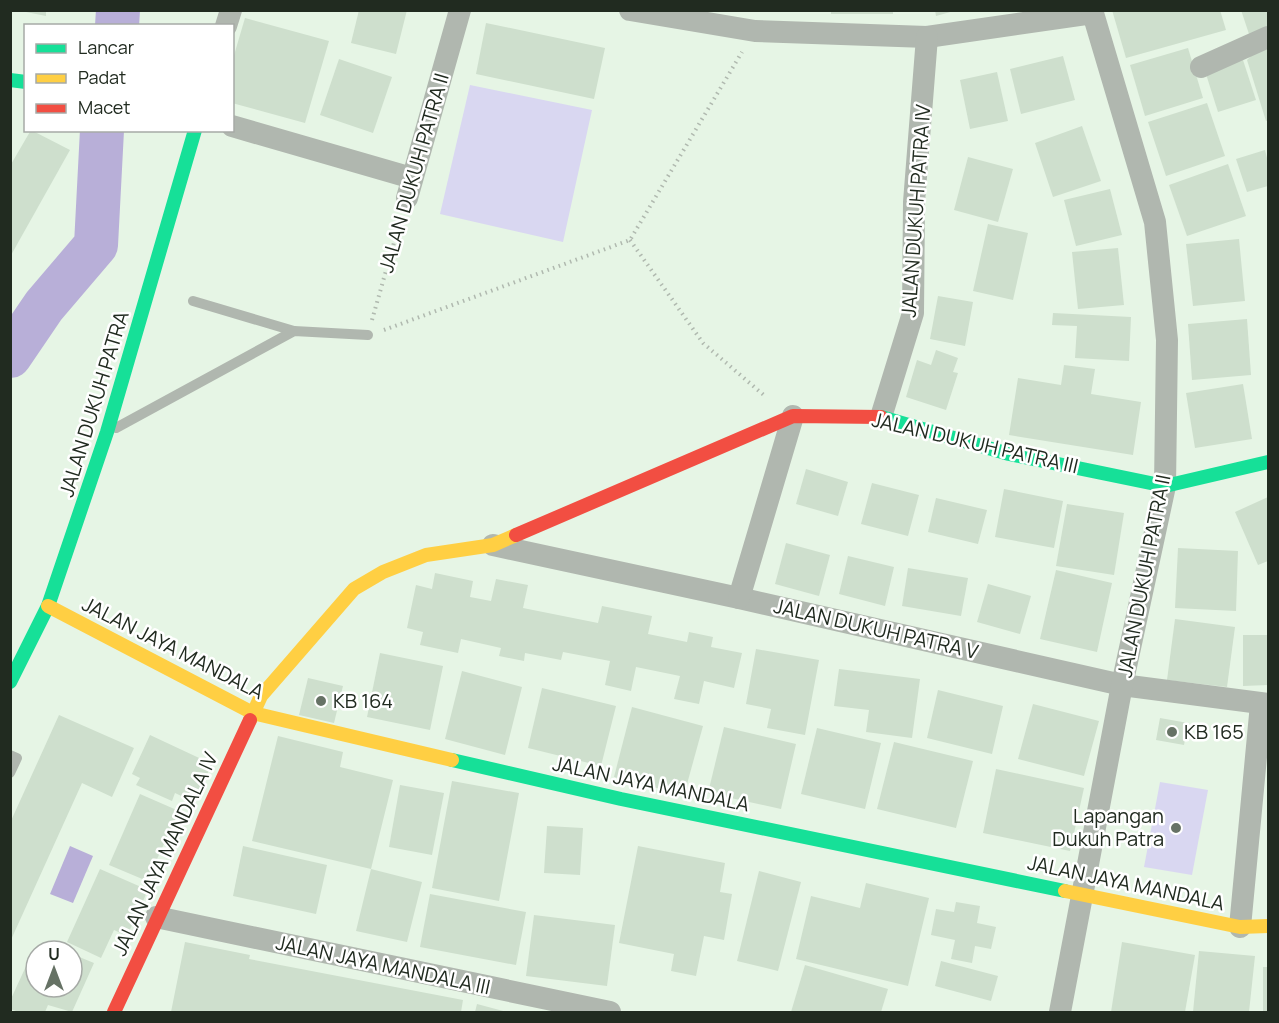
<svg xmlns="http://www.w3.org/2000/svg" width="1279" height="1023" font-family="Manrope,sans-serif">
<style>
.green{fill:#d9d7f1}
.water{fill:#b8afd8}
.lines{fill:none;stroke-linecap:round;stroke-linejoin:round}
.river{stroke:#b8afd8;stroke-width:44}
.building{fill:#cedfcd}
.path{stroke:#b0b9af;stroke-width:4;stroke-dasharray:1.5 4.5;stroke-linecap:butt}
.lane{stroke:#b0b7af;stroke-width:10}
.street{stroke:#b0b7af;stroke-width:22}
.fast{stroke:#16e098;stroke-width:14}
.slow{stroke:#ffcf43;stroke-width:14}
.jam{stroke:#f24e42;stroke-width:14}
.poi-dot{fill:#667265;stroke:#fff;stroke-width:2}
.labels{text-anchor:middle;stroke-width:5;stroke-linejoin:round;paint-order:stroke}
.street-label{font-size:20px;fill:#212b20;stroke:#fff}
.poi-label{font-size:20px;fill:#212b20;stroke:#fff;text-anchor:start}
</style>
<rect width="100%" height="100%" fill="#e6f5e5"/>
<g class="green">
<polygon points="470,85 592,110 563,242 440,214"/>
<polygon points="1160,782 1208,790 1192,875 1144,867"/>
</g>
<polygon class="water" points="70,846 93,856 73,903 50,894"/>
<g class="lines">
<g class="river">
<polyline points="117,26 118,10"/>
<polyline points="10,356 44,306 96,245 102,130"/>
</g>
</g>
<g class="building">
<polygon points="16,10 46,10 46,16"/>
<polygon points="359,10 407,10 396,54 351,43"/>
<rect x="831" y="10" width="62" height="4"/>
<polygon points="935,10 954,10 954,11 936,16"/>
<polygon points="1112,10 1220,10 1226,30 1126,58"/>
<polygon points="1241,10 1267,10 1268,27 1249,34"/>
<polygon points="245,18 329,41 305,123 232,103 232,62"/>
<polygon points="486,23 605,48 594,99 476,74"/>
<polygon points="1268,47 1268,120 1266,121 1247,60 1257,50"/>
<polygon points="1188,48 1203,98 1145,116 1130,65"/>
<polygon points="1063,56 1075,100 1021,114 1010,69"/>
<polygon points="339,59 392,77 373,133 320,115"/>
<polygon points="1243,60 1256,100 1218,112 1205,71"/>
<polygon points="997,72 1008,121 970,129 960,80"/>
<polygon points="1207,103 1225,156 1166,176 1148,122"/>
<polygon points="1082,126 1101,181 1053,197 1035,143"/>
<polygon points="31,130 70,150 10,257 10,166"/>
<polygon points="1265,150 1268,162 1268,186 1247,192 1236,159"/>
<polygon points="968,157 1013,169 998,222 954,210"/>
<polygon points="1228,164 1246,216 1187,236 1169,185"/>
<polygon points="1110,189 1122,235 1076,246 1064,200"/>
<polygon points="988,224 1028,233 1013,300 973,291"/>
<polygon points="1239,239 1245,301 1193,306 1186,244"/>
<polygon points="1118,248 1124,305 1078,309 1072,252"/>
<polygon points="938,296 973,302 965,346 930,339"/>
<polygon points="1053,313 1131,317 1129,361 1075,358 1077,326 1052,325"/>
<polygon points="1247,319 1251,375 1192,380 1188,324"/>
<polygon points="936,350 958,358 953,372 958,373 946,410 906,397 917,360 931,365"/>
<polygon points="1064,365 1095,369 1091,394 1141,402 1133,455 1009,435 1018,378 1061,385"/>
<polygon points="1243,384 1252,439 1195,448 1186,393"/>
<polygon points="806,469 848,482 838,516 796,504"/>
<polygon points="872,483 919,495 908,536 861,524"/>
<polygon points="1004,489 1063,501 1054,548 995,537"/>
<polygon points="1268,497 1268,561 1258,565 1235,512"/>
<polygon points="936,498 987,510 978,544 928,532"/>
<polygon points="1067,504 1124,513 1114,575 1056,566"/>
<polygon points="786,543 830,555 819,596 775,584"/>
<polygon points="1178,548 1238,551 1236,611 1175,608"/>
<polygon points="848,556 894,567 885,606 839,594"/>
<polygon points="908,568 968,578 961,616 902,606"/>
<polygon points="1056,570 1112,583 1097,652 1040,639"/>
<polygon points="435,573 473,581 470,597 491,601 496,579 528,585 523,608 598,623 602,606 652,616 648,634 687,642 689,632 713,637 711,647 742,653 734,688 704,681 699,704 674,699 680,676 636,667 631,691 605,685 610,661 563,652 561,660 525,653 524,661 499,656 501,648 461,639 458,653 420,645 423,632 407,628 416,585 432,589"/>
<polygon points="988,584 1031,596 1020,634 977,622"/>
<polygon points="1175,619 1235,627 1227,687 1167,680"/>
<polygon points="1243,635 1268,635 1268,685 1243,686"/>
<polygon points="756,649 819,660 805,735 767,728 771,709 746,704"/>
<polygon points="380,653 443,666 430,730 367,717"/>
<polygon points="839,669 920,679 912,738 866,732 869,710 834,706"/>
<polygon points="462,671 522,687 505,755 445,739"/>
<polygon points="308,678 343,686 334,723 299,715"/>
<polygon points="542,688 616,706 601,766 528,748"/>
<polygon points="938,690 1003,706 992,754 927,738"/>
<polygon points="1033,704 1099,721 1084,776 1018,759"/>
<polygon points="632,707 703,726 684,795 614,777"/>
<polygon points="59,715 134,748 112,797 82,783 10,942 10,823"/>
<polygon points="1160,718 1188,723 1184,745 1156,740"/>
<polygon points="724,727 796,744 781,809 708,793"/>
<polygon points="817,728 881,743 865,809 801,794"/>
<polygon points="150,735 212,764 194,802 175,793 172,801 136,785 140,778 132,774"/>
<polygon points="278,736 343,752 340,767 393,780 371,869 422,882 407,942 356,931 371,869 252,841"/>
<polygon points="894,742 973,761 956,828 877,809"/>
<polygon points="996,769 1084,788 1070,851 983,833"/>
<polygon points="452,781 519,793 499,901 432,888"/>
<polygon points="400,785 444,793 432,855 389,847"/>
<polygon points="140,794 179,811 147,881 109,865"/>
<polygon points="547,826 583,828 580,875 544,873"/>
<polygon points="243,846 327,865 316,914 233,896"/>
<polygon points="638,846 725,863 720,892 732,894 724,940 704,936 696,976 671,971 674,954 619,943"/>
<polygon points="100,869 148,890 127,936 114,930 101,958 67,942"/>
<polygon points="759,871 801,882 778,971 737,961"/>
<polygon points="866,883 929,898 908,986 796,959 811,896 860,908"/>
<polygon points="430,894 526,912 516,965 420,947"/>
<polygon points="956,902 980,906 977,923 996,927 991,949 975,946 972,963 951,959 955,940 931,935 936,909 954,912"/>
<polygon points="534,915 615,925 607,986 526,976"/>
<polygon points="185,942 250,955 249,959 463,1000 461,1012 171,1012"/>
<polygon points="1122,942 1195,955 1185,1012 1111,1012"/>
<polygon points="50,944 66,951 46,951"/>
<polygon points="33,951 36,952 36,987 72,987 72,954 94,963 72,1012 48,1005 45,1012 19,1012 10,1009 10,1001"/>
<polygon points="1199,951 1255,956 1249,1012 1193,1012"/>
<polygon points="941,961 998,976 991,1001 935,986"/>
<polygon points="805,965 888,989 881,1012 791,1012"/>
<rect x="1263" y="967" width="5" height="45"/>
<polygon points="477,1004 507,1012 475,1012"/>
</g>
<g class="lines">
<g class="path">
<polyline points="630,240 703,343 766,397"/>
<polyline points="372,320 401,218"/>
<polyline points="384,330 630,240 742,52"/>
</g>
<g class="lane">
<polyline points="193,301 294,331"/>
<polyline points="116,428 294,331 368,335"/>
<polyline points="10,755 17,758 10,773"/>
</g>
<g class="street">
<polyline points="630,10 755,31 927,37 1093,13"/>
<polyline points="226,26 231,10"/>
<polyline points="1201,67 1268,37"/>
<polyline points="232,126 412,178"/>
<polyline points="407,198 460,10"/>
<polyline points="881,417 913,313 914,202 927,37"/>
<polyline points="493,545 739,598 1122,685 1268,704"/>
<polyline points="739,598 793,416"/>
<polyline points="156,917 610,1012"/>
<polyline points="1240,927 1261,704"/>
<polyline points="1060,1012 1122,685 1165,486 1167,340 1155,222 1092,10"/>
</g>
<g class="fast">
<polyline points="10,80 26,82"/>
<polyline points="881,417 1009,454 1165,486 1268,462"/>
<polyline points="10,682 48,606 107,432 195,130"/>
<polyline points="452,760 621,799 1065,891"/>
</g>
<g class="slow">
<polyline points="48,606 253,713 452,760"/>
<polyline points="250,720 261,696 354,589 383,572 426,555 493,545 516,535"/>
<polyline points="1065,891 1240,927 1268,926"/>
</g>
<g class="jam">
<polyline points="516,535 793,416 881,417"/>
<polyline points="114,1012 250,720"/>
</g>
</g>
<g class="poi-dot">
<circle cx="321" cy="701" r="6"/>
<circle cx="1172" cy="732" r="6"/>
<circle cx="1176" cy="828" r="6"/>
</g>
<g class="labels">
<g class="street-label">
<text transform="translate(414 173) rotate(-74)" y="7">JALAN DUKUH PATRA II</text>
<text transform="translate(916 211) rotate(-86)" y="7">JALAN DUKUH PATRA IV</text>
<text transform="translate(94 404) rotate(-73)" y="7">JALAN DUKUH PATRA</text>
<text transform="translate(975 443) rotate(13)" y="7">JALAN DUKUH PATRA III</text>
<text transform="translate(1144 576) rotate(-79)" y="7">JALAN DUKUH PATRA II</text>
<text transform="translate(876 629) rotate(13)" y="7">JALAN DUKUH PATRA V</text>
<text transform="translate(173 648) rotate(27)" y="7">JALAN JAYA MANDALA</text>
<text transform="translate(651 784) rotate(12)" y="7">JALAN JAYA MANDALA</text>
<text transform="translate(165 854) rotate(-65)" y="7">JALAN JAYA MANDALA IV</text>
<text transform="translate(1126 883) rotate(12)" y="7">JALAN JAYA MANDALA</text>
<text transform="translate(383 965) rotate(12)" y="7">JALAN JAYA MANDALA III</text>
</g>
<g class="poi-label">
<text x="333" y="708">KB 164</text>
<text x="1184" y="739">KB 165</text>
<text x="1164" y="823" text-anchor="end">Lapangan<tspan x="1164" dy="23">Dukuh Patra</tspan></text>
</g>
</g>
<rect width="1279" height="1023" fill="none" stroke="#212b20" stroke-width="24"/>
<rect x="24" y="24" width="210" height="108" fill="#ffffff" stroke="#a6aaa6" stroke-width="1.5"/>
<rect x="36" y="44" width="30" height="9" fill="#16e098" stroke="#a6aaa6" stroke-width="1.5"/>
<text x="78" y="54" font-size="18" fill="#212b20">Lancar</text>
<rect x="36" y="74" width="30" height="9" fill="#ffcf43" stroke="#a6aaa6" stroke-width="1.5"/>
<text x="78" y="84" font-size="18" fill="#212b20">Padat</text>
<rect x="36" y="104" width="30" height="9" fill="#f24e42" stroke="#a6aaa6" stroke-width="1.5"/>
<text x="78" y="114" font-size="18" fill="#212b20">Macet</text>
<g transform="translate(54 969)"><circle r="28" fill="#ffffff" stroke="#a6aaa6" stroke-width="1.5"/>
<path d="M0-4.5L10 22L0 15L-10 22Z" fill="#667265"/>
<text y="-9" font-size="16" font-weight="bold" text-anchor="middle" fill="#212b20">U</text>
</g>
</svg>
